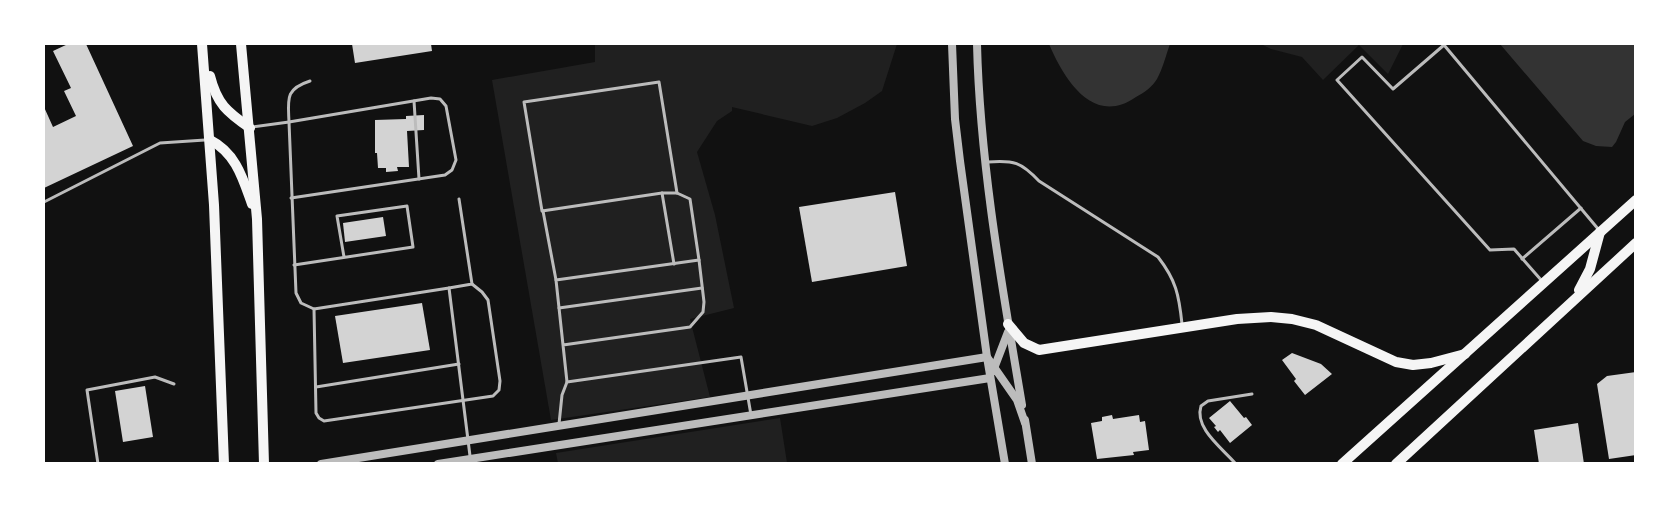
<svg xmlns="http://www.w3.org/2000/svg" width="1679" height="507" font-family="'Source Sans 3',sans-serif">
<style>
.green{fill:#202020}
.water{fill:#333}
.building{fill:#d3d3d3}
.lines{fill:none;stroke-linecap:round;stroke-linejoin:round}
.service{stroke:#bcbcbc;stroke-width:3}
.tertiary{stroke:#bcbcbc;stroke-width:8}
.trunk{stroke:#f5f5f5;stroke-width:10}
</style>
<rect width="100%" height="100%" fill="#111"/>
<g class="green">
<polygon points="595,44 897,44 882,91 865,103 837,118 812,126 732,107 732,111 717,121 697,152 715,215 734,308 690,319 710,397 551,420 492,80 595,62"/>
<polygon points="1261,44 1403,44 1388,74 1359,45 1323,80 1302,57 1271,49"/>
<polygon points="780,418 787,463 558,463 556,453"/>
</g>
<g class="water">
<path d="M1049 44H1170C1166 55 1163 68 1157 79 1153 86 1144 93 1136 97 1093 127 1064 79 1049 44Z"/>
<polygon points="1500,44 1635,44 1635,114 1625,122 1616,142 1612,147 1596,146 1583,141"/>
</g>
<g class="building">
<polygon points="68,44 86,44 133,146 44,188 44,107 53,127 76,116 64,91 71,88 53,51"/>
<polygon points="352,44 431,44 432,51 355,63"/>
<polygon points="424,115 424,130 407,131 409,167 397,167 398,171 386,172 386,168 378,168 377,153 375,153 375,120 406,119 406,116"/>
<polygon points="895,192 907,266 812,282 799,207"/>
<polygon points="383,217 386,236 345,242 343,223"/>
<polygon points="422,303 430,350 343,363 335,316"/>
<polygon points="1292,353 1321,364 1332,374 1305,395 1294,381 1296,379 1282,360"/>
<polygon points="1636,372 1636,455 1609,459 1597,384 1607,376"/>
<polygon points="145,386 153,437 123,442 115,391"/>
<polygon points="1230,401 1244,418 1246,417 1252,425 1230,443 1220,430 1218,432 1214,427 1216,426 1209,418"/>
<polygon points="1112,415 1113,419 1139,415 1140,422 1145,421 1149,450 1133,452 1134,455 1097,459 1091,423 1102,421 1102,417"/>
<polygon points="1578,423 1584,464 1539,464 1534,430"/>
</g>
<g class="lines">
<g class="service">
<polyline points="414,101 419,179"/>
<polyline points="252,127 289,122 296,293 301,303 314,309 449,288 471,464"/>
<path d="M988 162C1014 160 1021 162 1039 181L1158 257C1176 280 1179 295 1182 324"/>
<polyline points="662,193 542,211 524,102 659,82 677,193"/>
<path d="M291 198 445 175 452 170 456 160 446 106 440 99 431 98 289 122C288 99 285 89 310 81"/>
<polyline points="44,202 160,143 205,140"/>
<polyline points="543,211 556,280"/>
<polyline points="1522,259 1581,208"/>
<polyline points="674,264 662,193 677,193 690,199 699,260"/>
<polyline points="294,265 413,247 407,206 337,216 344,257"/>
<polyline points="1542,281 1514,249 1490,250 1337,80 1362,57 1393,89 1444,45 1599,230"/>
<polyline points="449,288 472,284 459,199"/>
<polyline points="559,308 702,288"/>
<polyline points="314,309 316,413 319,418 324,421 493,396 499,390 500,381 488,300 482,292 472,284"/>
<polyline points="563,345 690,327 703,312 704,302 699,260 556,280 567,382"/>
<polyline points="316,387 459,364"/>
<polyline points="559,424 562,395 567,382 741,357 751,415"/>
<path d="M1235 463C1222 448 1194 428 1201 406L1208 401 1252 394"/>
<polyline points="98,464 87,390 155,377 174,384"/>
</g>
<g class="tertiary">
<polyline points="952,44 955,119 960,161 987,357 1005,464"/>
<path d="M977 44C980 165 1002 286 1022 405"/>
<polyline points="993,371 1008,332"/>
<polyline points="1025,420 1032,464"/>
<polyline points="321,464 987,357 1017,400 1025,423"/>
<polyline points="438,464 990,378"/>
</g>
<g class="trunk">
<polyline points="202,44 214,205 224,464"/>
<polyline points="241,44 257,219 264,464"/>
<path d="M210 76C217 104 227 112 250 128"/>
<path d="M210 140C236 153 243 179 252 204"/>
<polyline points="1579,290 1590,269 1600,232"/>
<polyline points="1008,324 1024,343 1039,350 1237,319 1271,317 1292,319 1316,325 1396,362 1413,365 1431,363 1465,354"/>
<polyline points="1342,464 1636,200"/>
<polyline points="1396,464 1636,243"/>
</g>
</g>
<rect width="1679" height="507" fill="none" stroke="#ffffff" stroke-width="90"/>
</svg>
